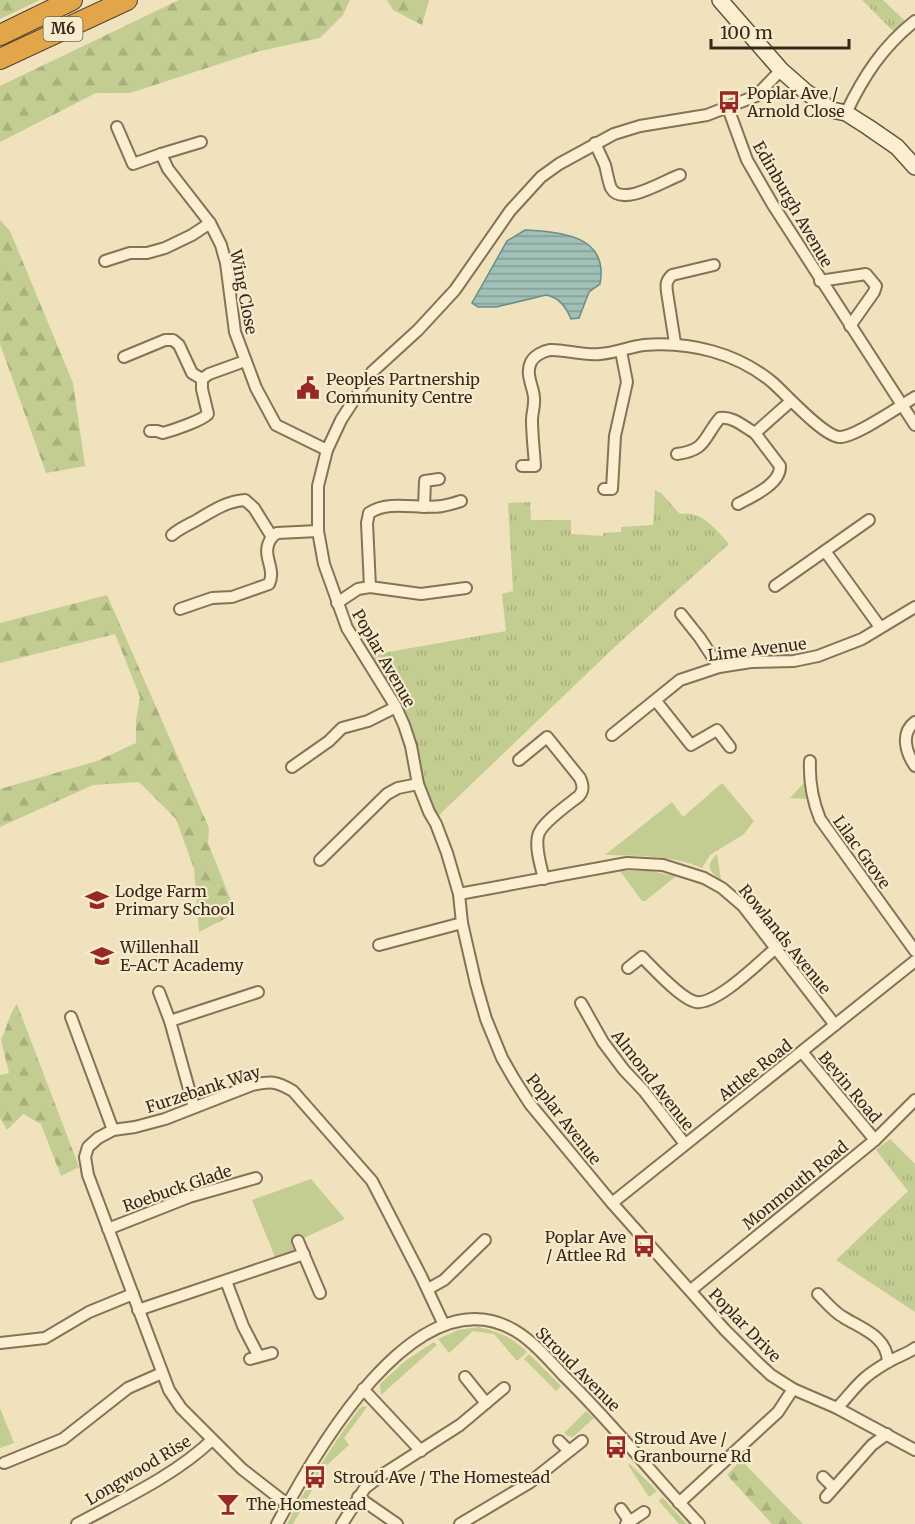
<svg xmlns="http://www.w3.org/2000/svg" width="915" height="1524" font-family="Merriweather,serif">
<style>
.grass{fill:#c3cd92}
.forest{fill:url(#forest-firs)}
.park{fill:url(#park-tufts)}
.water{fill:url(#water-rules);stroke:#698e86;stroke-width:1.5}
.lines{fill:none;stroke-linecap:round;stroke-linejoin:round}
.street-casing{stroke:#877256;stroke-width:14}
.secondary-casing{stroke:#69533a;stroke-width:18}
.highway-casing{stroke:#54402b;stroke-width:22}
.street{stroke:#faefd1;stroke-width:10}
.secondary{stroke:#faefd1;stroke-width:15}
.highway{stroke:#e2a54a;stroke-width:20}
.labels{text-anchor:middle;stroke-width:4.5;stroke-linejoin:round;paint-order:stroke}
.shield{fill:#f6eccd;stroke:#706450;stroke-width:1.5}
.shield-label{font-size:15px;font-weight:bold;fill:#36291b}
.poi-label{font-size:16px;fill:#36291b;stroke:#f6eccd;text-anchor:start}
.street-label{font-size:16px;fill:#36291b;stroke:#f6eccd}
</style>
<defs>
<pattern id="forest-firs" width="22" height="20" patternUnits="userSpaceOnUse" patternTransform="scale(1.5)"><rect width="22" height="20" fill="#c3cd92"/><path d="M5 1l3.5 6h-7zM16 11l3.5 6h-7z" fill="#a8b07d"/></pattern>
<pattern id="park-tufts" width="24" height="20" patternUnits="userSpaceOnUse" patternTransform="scale(1.5)"><rect width="24" height="20" fill="#c3cd92"/><path d="M3 7l-1-3M5 7V3M7 7l1-3M15 17l-1-3M17 17v-4M19 17l1-3" fill="none" stroke="#a8b07d"/></pattern>
<pattern id="water-rules" width="6" height="5" patternUnits="userSpaceOnUse" patternTransform="scale(1.5)"><rect width="6" height="5" fill="#a1c0b8"/><path d="M0 2.5h6" fill="none" stroke="#849c95"/></pattern>
</defs>
<rect width="100%" height="100%" fill="#efe2bd"/>
<g class="grass">
<path d="M722 783 754 821 744 834 710 855 702 868C672 855 637 856 605 855L672 802 683 817Z"/>
<polygon points="804,783 806,799 790,798"/>
<path d="M717 854 721 880C709 872 705 865 717 854Z"/>
<polygon points="620,871 652,871 669,875 675,873 675,877 645,901 642,901"/>
<polygon points="311,1179 345,1219 291,1244 294,1250 275,1257 252,1200"/>
<path d="M479 1327C499 1332 512 1337 527 1352L517 1361 494 1334 473 1331 449 1353 438 1339 458 1330Z"/>
<polygon points="434,1342 437,1345 381,1395 380,1384 405,1361"/>
<polygon points="529,1354 561,1386 556,1391 524,1359"/>
<path d="M363 1406 367 1407 344 1438 349 1445 325 1467 293 1524H287C308 1484 332 1445 359 1409Z"/>
<polygon points="0,1408 14,1443 0,1448"/>
<polygon points="586,1411 594,1418 573,1437 568,1436 564,1433"/>
<polygon points="630,1464 657,1491 649,1497 628,1465"/>
<polygon points="662,1497 685,1522 687,1524 679,1524 659,1501"/>
</g>
<g class="forest">
<polygon points="0,0 40,0 0,19"/>
<polygon points="179,0 350,0 343,15 320,38 256,52 130,93 96,93 0,142 0,86"/>
<polygon points="387,0 429,0 422,25 393,10"/>
<polygon points="0,220 10,231 73,383 85,466 46,473 0,344"/>
<polygon points="107,595 209,828 208,843 236,913 199,932 194,869 176,819 139,782 93,785 0,827 0,789 97,761 136,743 136,720 140,697 115,634 0,663 0,623"/>
<path d="M17 1004 79 1167 61 1176 41 1124 23 1114 7 1130 0 1118V1075L9 1073 1 1040C7 1028 9 1014 17 1004Z"/>
<polygon points="741,1460 803,1524 772,1524 727,1475"/>
</g>
<g class="park">
<polygon points="862,0 883,0 906,22 894,32"/>
<path d="M655 490 661 493 680 514C701 510 716 529 729 544L620 642 437 817 431 805 396 698 372 655 506 631 502 594 513 591 508 503 530 502 531 520H571V534L603 536V533L621 532V527L653 525Z"/>
<polygon points="890,1139 915,1164 915,1312 836,1260 908,1191 876,1150"/>
</g>
<path class="water" d="M525 230C561 232 609 235 600 284L589 292 579 318 571 319C566 307 560 298 546 295L496 307H478L472 303 507 241Z"/>
<g class="lines">
<g class="street-casing">
<g id="street">
<polyline points="781,70 756,96 707,115 640,126 614,134 559,164 541,177 510,211 455,290 418,330 372,372 341,420 327,450 318,486 318,531 324,564 347,628 396,707 404,725 411,746 418,784 429,812 436,824 447,853 459,894 462,923 476,984 486,1019 502,1058 514,1079 530,1104 612,1203 725,1330 758,1363 771,1375 793,1389 837,1408 915,1450"/>
<polyline points="728,108 747,160 773,205 915,425"/>
<path d="M846 113C863 77 883 46 915 21"/>
<polyline points="117,127 133,164 161,154 168,169 210,223 221,245 226,263 235,332 256,388 276,425 327,450"/>
<path d="M595 143C598 150 602 158 605 165 607 172 608 181 611 188 622 208 665 180 680 175"/>
<polyline points="161,154 201,142"/>
<polyline points="105,261 130,253 147,253 165,248 192,235 210,223"/>
<polyline points="820,281 866,274 876,286 874,292 850,326"/>
<path d="M675 343 667 292C666 284 666 281 672 275L714 265"/>
<path d="M124 357 165 340H173L179 345 192 373 202 379V389L208 414C203 420 174 430 163 433L157 431H150"/>
<polyline points="202,379 209,374 245,361"/>
<path d="M677 454C707 450 703 438 720 418 733 416 744 427 755 433L791 401"/>
<path d="M522 466H535C534 450 532 435 532 420 532 413 535 405 534 397 533 386 525 374 531 362 534 356 543 351 550 350 563 349 583 356 600 354 615 353 629 347 644 345 689 341 737 353 772 382 786 394 822 435 839 437 854 438 900 406 915 397"/>
<polyline points="604,489 612,489 615,436 627,382 621,351"/>
<path d="M461 501C455 503 448 505 442 506 419 510 390 499 369 513L367 523 370 587 421 594 466 588"/>
<path d="M738 504C751 497 781 484 780 466L755 433"/>
<polyline points="424,507 425,481 439,479"/>
<path d="M172 535C180 528 188 525 197 520 212 511 227 501 245 500L254 508 272 537C259 555 277 567 269 584L232 597 212 598 180 609"/>
<polyline points="272,537 277,533 318,531"/>
<polyline points="825,551 880,627"/>
<polyline points="775,586 869,520"/>
<polyline points="337,603 358,589 370,587"/>
<polyline points="681,614 700,638 719,667"/>
<polyline points="656,701 691,745 717,730 730,747"/>
<path d="M915 722C900 733 906 753 915 766"/>
<polyline points="612,735 680,680 719,667 751,662 794,661 818,656 862,639 915,607"/>
<path d="M519 760 547 737 580 778C583 785 584 790 579 796 569 804 540 824 538 836 535 849 541 866 544 879"/>
<path d="M810 761C809 782 812 799 820 819L915 951"/>
<polyline points="292,767 329,741 342,728 368,721 396,707"/>
<polyline points="320,860 387,794 398,788 418,784"/>
<polyline points="459,894 627,863 663,865 704,878 722,888 743,906 835,1025"/>
<polyline points="379,945 462,923"/>
<path d="M628 968 642 957C653 968 681 999 696 1002 717 1005 759 962 776 948"/>
<polyline points="159,992 170,1021"/>
<polyline points="581,1003 603,1042 624,1070 644,1091 685,1144"/>
<polyline points="71,1017 113,1130"/>
<polyline points="802,1052 875,1140"/>
<polyline points="194,1107 170,1021 258,992"/>
<polyline points="612,1203 915,961"/>
<polyline points="108,1229 189,1197 256,1178"/>
<polyline points="298,1241 320,1293"/>
<polyline points="226,1281 243,1326 258,1355"/>
<polyline points="428,1289 444,1280 485,1240"/>
<polyline points="691,1290 875,1140 915,1100"/>
<path d="M818 1294C826 1302 834 1312 843 1317 862 1329 887 1336 888 1362"/>
<polyline points="138,1310 304,1254"/>
<polyline points="0,1343 45,1338 89,1312 133,1294"/>
<polyline points="250,1359 272,1353"/>
<polyline points="465,1377 486,1403"/>
<polyline points="363,1389 421,1451"/>
<path d="M837 1408C847 1398 855 1386 866 1377 873 1371 883 1365 890 1361 898 1356 907 1354 915 1348"/>
<polyline points="559,1441 569,1451"/>
<polyline points="4,1463 63,1439 128,1388 162,1373"/>
<polyline points="823,1477 833,1487"/>
<polyline points="358,1497 397,1524"/>
<polyline points="826,1497 872,1445 887,1434"/>
<polyline points="679,1503 778,1412 793,1389"/>
<path d="M287 1504 242 1469 181 1408 169 1390 88 1175 85 1157 88 1147 98 1138 113 1130 135 1127 165 1119 252 1085C271 1081 276 1081 293 1091L372 1181 421 1276 444 1325"/>
<polyline points="621,1509 630,1522"/>
<path d="M77 1524C123 1499 174 1476 212 1440"/>
<path d="M277 1524C313 1456 415 1273 514 1330 533 1341 549 1360 564 1376 612 1423 653 1475 699 1524"/>
<polyline points="342,1524 365,1488 382,1475 460,1425 504,1388"/>
<polyline points="460,1524 529,1483 582,1441"/>
<polyline points="626,1524 644,1512"/>
</g>
</g>
<g class="secondary-casing">
<polyline id="secondary" points="720,0 781,70 806,92 832,110 846,113 868,127 897,147 915,167"/>
</g>
<g class="highway-casing">
<g id="highway">
<polyline points="0,35 72,0"/>
<polyline points="0,59 127,0"/>
</g>
</g>
<use href="#street" class="street"/>
<use href="#secondary" class="secondary"/>
<use href="#highway" class="highway"/>
</g>
<defs>
<g id="bus-bare" transform="scale(1.8)"><path d="M-5-6H5V4H4V6H2V4H-2V6H-4V4H-5ZM-3.5-4V0h7V-4ZM-3.5 1.2v1.5H-2V1.2ZM2 1.2v1.5H3.5V1.2Z" fill="#982824" stroke="#f6eccd" stroke-width="2.5" paint-order="stroke"/></g>
<g id="civic-bare" transform="scale(1.8)"><path d="M-.6-6.5H3V-4.5H.6V-3L4-1V1h2V6H-6V1h2V-1L-.6-3ZM-1.2 2.5V6h2.4V2.5Z" fill="#982824" stroke="#f6eccd" stroke-width="2.5" paint-order="stroke"/></g>
<g id="school-bare" transform="scale(1.8)"><path d="M0-5L7-2L0 1L-7-2ZM-4 1L0 2.5L4 1V4Q0 6-4 4Z" fill="#982824" stroke="#f6eccd" stroke-width="2.5" paint-order="stroke"/></g>
<g id="bar-bare" transform="scale(1.8)"><path d="M-6-5H6L.8 .8V4.5H3.5V6h-7V4.5H-.8V.8Z" fill="#982824" stroke="#f6eccd" stroke-width="2.5" paint-order="stroke"/></g>
</defs>
<g fill-rule="evenodd">
<use href="#bus-bare" x="729" y="102"/>
<use href="#civic-bare" x="308" y="388"/>
<use href="#school-bare" x="97" y="900"/>
<use href="#school-bare" x="102" y="956"/>
<use href="#bus-bare" x="644" y="1246"/>
<use href="#bus-bare" x="616" y="1447"/>
<use href="#bus-bare" x="315" y="1477"/>
<use href="#bar-bare" x="228" y="1504"/>
</g>
<g class="labels">
<rect class="shield" x="43.5" y="17" width="39" height="24" rx="4.5"/>
<g class="shield-label">
<text x="63" y="34">M6</text>
</g>
<g class="poi-label">
<text x="747" y="99">Poplar Ave /<tspan x="747" dy="18">Arnold Close</tspan></text>
<text x="326" y="385">Peoples Partnership<tspan x="326" dy="18">Community Centre</tspan></text>
<text x="115" y="897">Lodge Farm<tspan x="115" dy="18">Primary School</tspan></text>
<text x="120" y="953">Willenhall<tspan x="120" dy="18">E-ACT Academy</tspan></text>
<text x="626" y="1243" text-anchor="end">Poplar Ave<tspan x="626" dy="18">/ Attlee Rd</tspan></text>
<text x="634" y="1444">Stroud Ave /<tspan x="634" dy="18">Granbourne Rd</tspan></text>
<text x="333" y="1483">Stroud Ave / The Homestead</text>
<text x="246" y="1510">The Homestead</text>
</g>
<g class="street-label">
<text transform="translate(793 204) rotate(60)" y="6">Edinburgh Avenue</text>
<text transform="translate(244 292) rotate(79)" y="6">Wing Close</text>
<text transform="translate(757 649) rotate(-7)" y="6">Lime Avenue</text>
<text transform="translate(384 658) rotate(60)" y="6">Poplar Avenue</text>
<text transform="translate(862 852) rotate(54)" y="6">Lilac Grove</text>
<text transform="translate(785 939) rotate(51)" y="6">Rowlands Avenue</text>
<text transform="translate(755 1070) rotate(-38)" y="6">Attlee Road</text>
<text transform="translate(653 1080) rotate(52)" y="6">Almond Avenue</text>
<text transform="translate(850 1087) rotate(50)" y="6">Bevin Road</text>
<text transform="translate(203 1089) rotate(-18)" y="6">Furzebank Way</text>
<text transform="translate(564 1119) rotate(52)" y="6">Poplar Avenue</text>
<text transform="translate(795 1185) rotate(-39)" y="6">Monmouth Road</text>
<text transform="translate(177 1188) rotate(-19)" y="6">Roebuck Glade</text>
<text transform="translate(745 1325) rotate(46)" y="6">Poplar Drive</text>
<text transform="translate(578 1369) rotate(45)" y="6">Stroud Avenue</text>
<text transform="translate(138 1470) rotate(-31)" y="6">Longwood Rise</text>
</g>
</g>
<path d="M711 39v9h138v-9" fill="none" stroke="#36291b" stroke-width="3"/>
<text x="720" y="39" font-size="18" fill="#36291b" stroke="#f6eccd" stroke-width="4.5" paint-order="stroke">100 m</text>
</svg>
